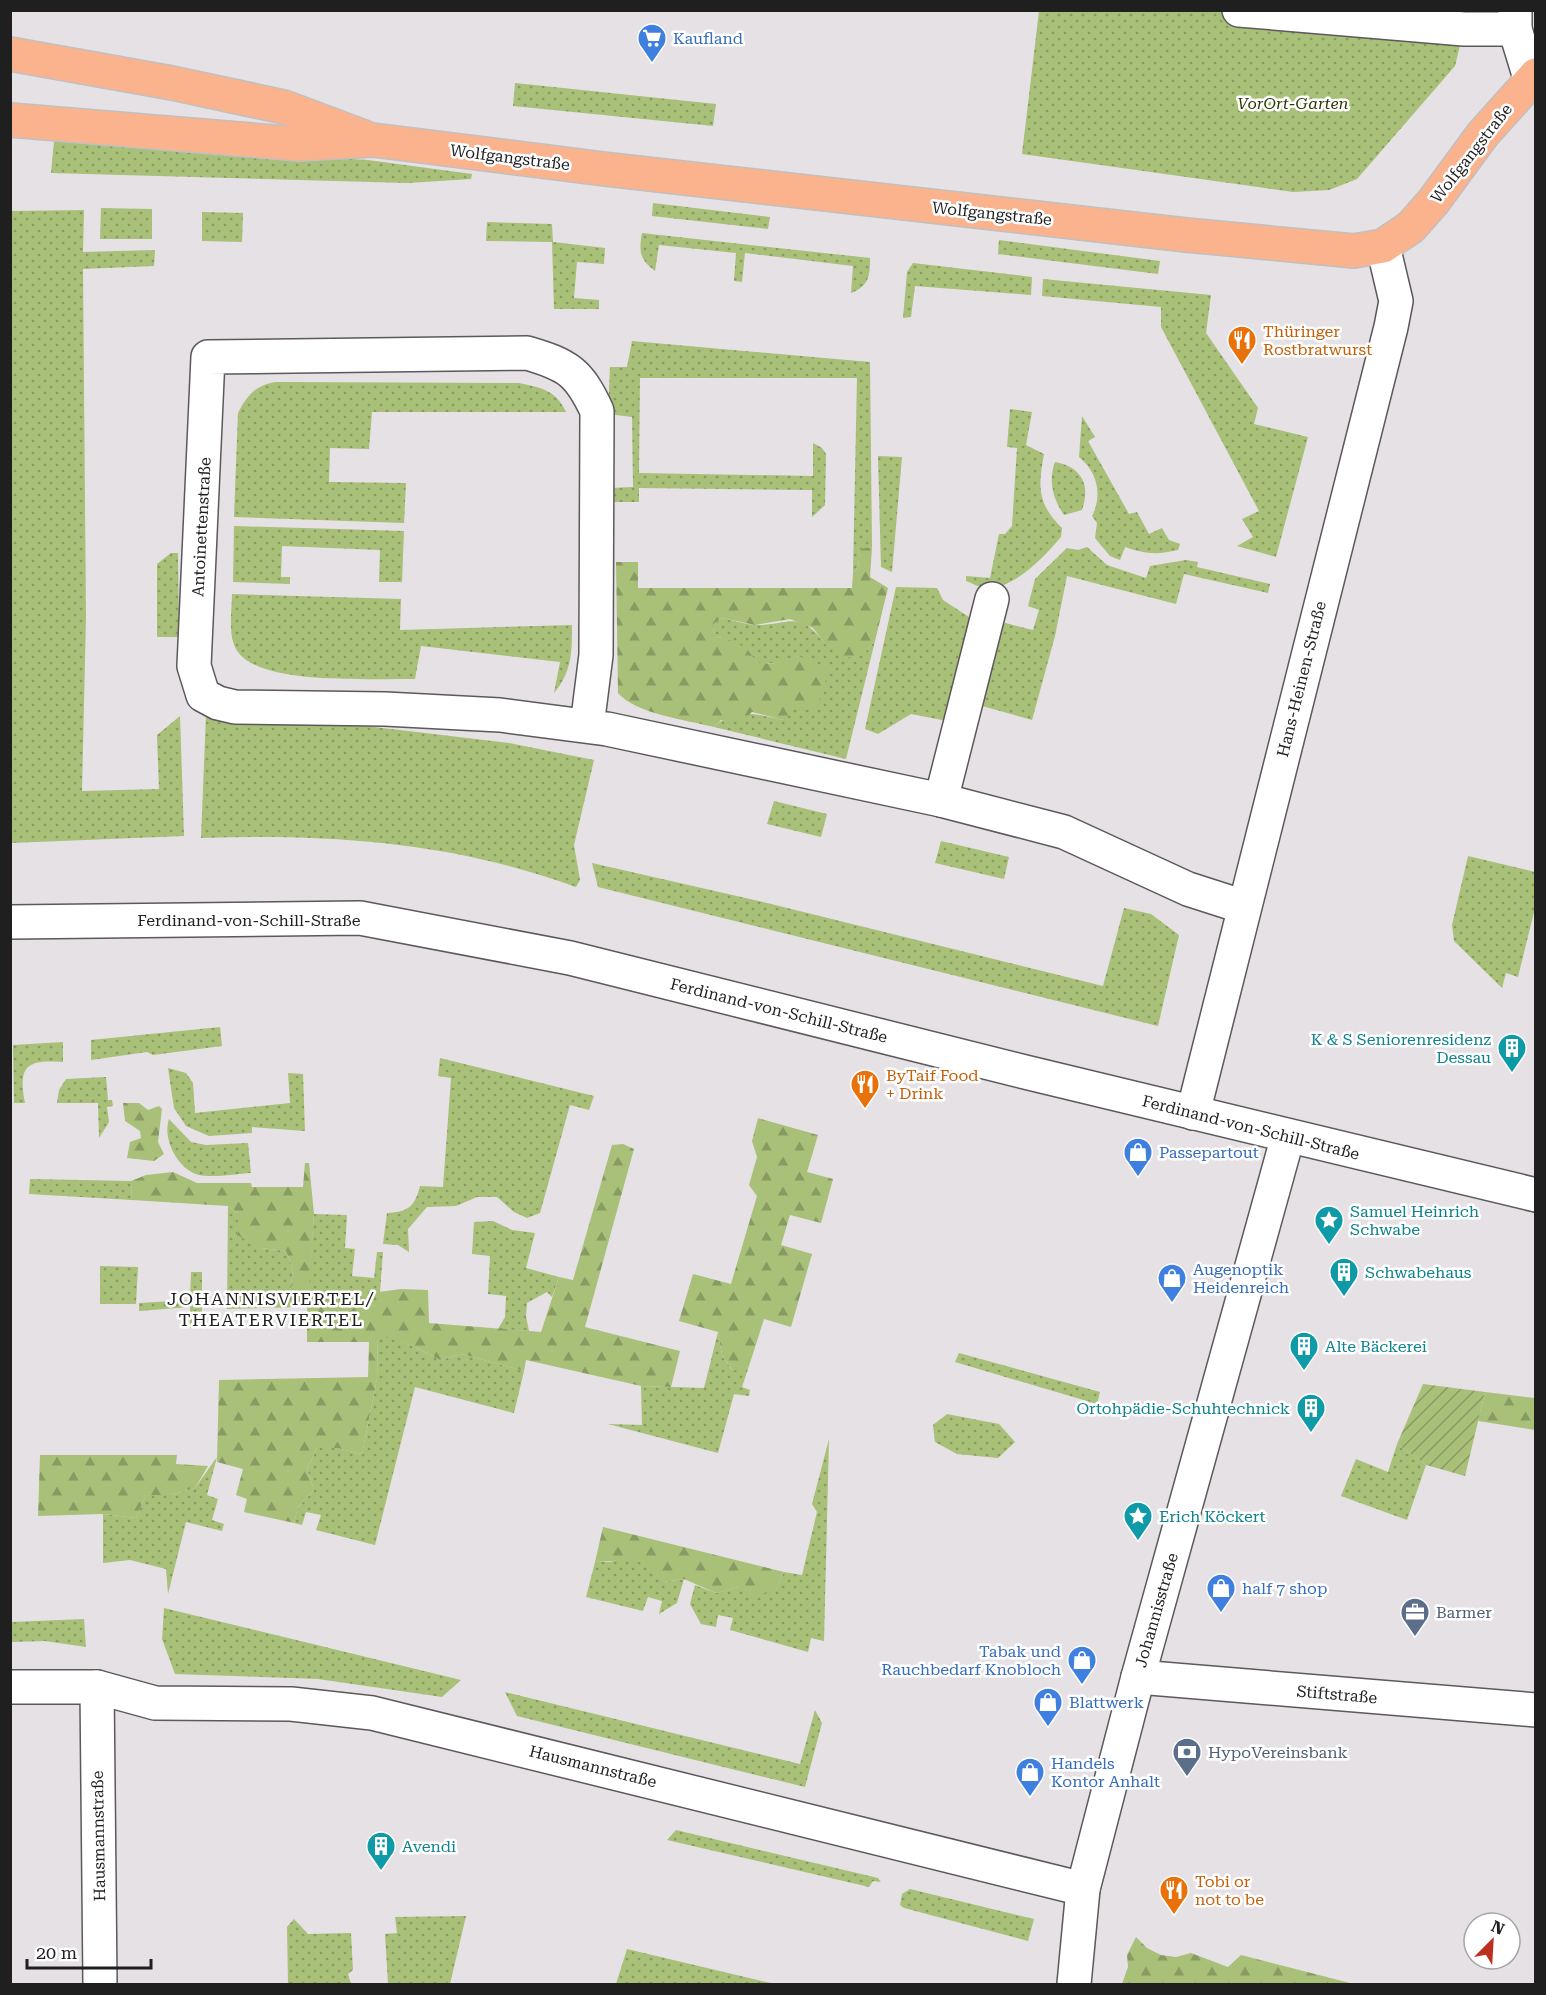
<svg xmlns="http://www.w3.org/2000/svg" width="1546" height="1995" font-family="'Roboto Serif',serif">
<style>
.grass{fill:url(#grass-dots)}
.forest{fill:url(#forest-firs)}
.garden{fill:url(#garden-furrows)}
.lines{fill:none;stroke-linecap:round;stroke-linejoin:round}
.minor-casing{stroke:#5c585c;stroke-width:36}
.major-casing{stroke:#c1c0c1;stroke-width:36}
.minor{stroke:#fff;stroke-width:33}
.major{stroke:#fab38c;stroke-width:33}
.labels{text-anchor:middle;stroke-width:5;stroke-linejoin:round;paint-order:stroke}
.shop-label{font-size:16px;fill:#366cbe;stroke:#fff;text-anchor:start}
.park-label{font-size:16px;font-style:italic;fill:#2a3800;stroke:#fff}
.street-label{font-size:16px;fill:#201f20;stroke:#fff}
.food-label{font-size:16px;fill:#c56008;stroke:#fff;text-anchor:start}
.culture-label{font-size:16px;fill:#0d838f;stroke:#fff;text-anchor:start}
.service-label{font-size:16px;fill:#4e5e75;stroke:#fff;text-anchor:start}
.neighbourhood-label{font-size:18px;letter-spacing:1.5px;fill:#201f20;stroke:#fff}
</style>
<defs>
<pattern id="grass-dots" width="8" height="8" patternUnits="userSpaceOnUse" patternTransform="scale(1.5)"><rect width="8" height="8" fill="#a8c078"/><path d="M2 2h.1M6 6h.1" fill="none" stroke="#889b62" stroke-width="1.8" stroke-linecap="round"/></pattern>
<pattern id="forest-firs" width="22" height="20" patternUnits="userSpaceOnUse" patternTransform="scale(1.5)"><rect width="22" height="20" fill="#a8c078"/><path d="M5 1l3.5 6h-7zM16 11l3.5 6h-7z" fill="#889b62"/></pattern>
<pattern id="garden-furrows" width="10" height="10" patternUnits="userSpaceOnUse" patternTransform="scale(1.5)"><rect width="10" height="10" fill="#a8c078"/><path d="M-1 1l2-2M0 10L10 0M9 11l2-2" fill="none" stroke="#889b62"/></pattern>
</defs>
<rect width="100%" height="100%" fill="#e5e1e5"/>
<g class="grass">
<polygon points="1039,11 1239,11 1464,29 1455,66 1357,179 1329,190 1293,192 1022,154"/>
<polygon points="515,83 716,104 713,126 513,106"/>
<polygon points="54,141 368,160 472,174 471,179 408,183 51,173"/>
<polygon points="653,203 770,217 768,229 652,216"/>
<polygon points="101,208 152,209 152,239 100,239"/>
<polygon points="84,210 83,252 155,250 154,266 83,269 86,617 82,791 159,789 157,735 180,716 184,836 11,843 11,211"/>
<polygon points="202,212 243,213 242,242 202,241"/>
<polygon points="487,222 552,224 553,242 605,248 604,264 577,262 574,298 599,300 599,309 554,309 552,242 486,241"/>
<path d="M642 233 870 258C870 276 869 286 851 293L853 266 745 253 742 282 734 281 736 253 659 245 655 271C639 259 639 251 642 233Z"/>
<polygon points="999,240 1160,261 1158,274 998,254"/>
<polygon points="913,263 1032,277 1031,295 915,286 911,317 903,318 907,272"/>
<polygon points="1043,279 1211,295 1206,333 1258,408 1254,424 1308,437 1276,557 1237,546 1253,537 1242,519 1259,511 1161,327 1161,307 1042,296"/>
<polygon points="632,341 870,362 872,547 860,550 858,568 853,573 857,378 640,378 639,473 813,476 813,443 822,448 826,454 825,505 812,517 812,490 639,488 639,502 609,502 610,488 633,487 632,417 608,414 610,367 627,367"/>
<path d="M275 382 519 383C542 388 556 390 566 412H372L369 449 330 448 329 482 406 483 404 523 234 517 238 413C247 395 255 386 275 382Z"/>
<path d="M1010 409 1032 412 1026 445 1044 454C1038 486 1037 504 1062 528L1061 537C1044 557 1014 590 984 588 978 587 972 583 966 581V576L990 578 999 534H1005L1012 526 1017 448 1007 447Z"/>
<path d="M1082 416 1095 437 1088 441 1129 514 1137 512 1149 534 1162 528 1169 540 1180 544 1178 550C1157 555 1145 554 1125 547L1120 560 1110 556 1095 538 1097 523 1092 516C1103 495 1097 471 1079 457Z"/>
<polygon points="878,456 902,457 892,572 881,567"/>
<path d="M1055 462C1081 467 1091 484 1082 510L1064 515C1053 499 1048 481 1055 462Z"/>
<polygon points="234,526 404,531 402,582 379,582 380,550 282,546 281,577 290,577 290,584 233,582"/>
<polygon points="1087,547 1107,565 1146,578 1150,566 1186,560 1198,562 1197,567 1270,584 1268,593 1184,574 1176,604 1067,576 1055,636 1032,720 975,704 998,621 1033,630 1039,610 1028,606 1035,579 1067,548 1078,550"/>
<polygon points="171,553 178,553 179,637 157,637 157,564"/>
<polygon points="896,587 937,588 943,600 969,617 969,637 947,721 911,714 878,734 865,729"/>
<path d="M232 594 401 599 400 630 572 625C572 652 572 672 554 693L560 662 421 646 415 679C374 678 262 686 238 652 227 637 232 611 232 594Z"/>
<path d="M722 618C732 620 744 624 755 625 790 626 798 608 825 644L865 652 875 641 846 759 714 727C734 708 759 714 783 720L799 656C786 660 769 667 756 662 740 656 741 641 717 637L711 626Z"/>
<path d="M206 715 366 726 509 743 594 760 574 845 580 880 576 887C452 842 332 834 201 838Z"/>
<polygon points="774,801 827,814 821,837 767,824"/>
<polygon points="941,841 1009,857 1004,879 935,863"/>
<polygon points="1468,856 1535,872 1535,908 1518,977 1506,973 1502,988 1454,941 1452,925"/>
<polygon points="592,863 763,902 1103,986 1124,908 1151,914 1179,935 1158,1026 598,887"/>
<polygon points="220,1027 222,1046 153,1055 147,1052 91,1060 91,1040"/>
<path d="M63 1042V1062C26 1059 18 1066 25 1103H14L13 1045Z"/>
<path d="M440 1058 594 1096 589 1110 570 1105 540 1213 527 1218 514 1212 497 1197H477L456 1206 427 1207 408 1229 409 1252 398 1245 383 1244 387 1213C409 1212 415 1206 420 1186L443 1187 451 1078 438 1076Z"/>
<polygon points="168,1068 186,1073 193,1083 195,1113 290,1103 288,1073 303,1074 305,1131 252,1127 252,1133 209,1136 186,1126 174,1108"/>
<polygon points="106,1077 108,1100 112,1100 113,1106 107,1107 109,1122 99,1138 98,1103 57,1103 59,1090 66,1079"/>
<path d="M169 1119 191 1142 206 1145 248 1143 251 1173C236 1174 214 1178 199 1175 178 1170 162 1139 169 1119Z"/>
<polygon points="30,1179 131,1181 132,1200 29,1194"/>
<polygon points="228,1206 238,1213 261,1248 286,1251 293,1269 290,1295 307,1306 314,1214 347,1215 345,1248 355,1249 352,1276 374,1278 377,1252 383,1252 379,1305 227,1309"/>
<polygon points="493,1221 512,1230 535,1233 526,1268 559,1277 552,1297 547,1292 527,1303 526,1316 529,1331 498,1329 505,1317 506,1296 488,1294 490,1256 472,1254 474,1222"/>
<polygon points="100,1266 138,1267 136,1304 100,1304"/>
<polygon points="191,1272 202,1272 202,1327 190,1328 190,1307 139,1311 139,1303 190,1300"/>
<polygon points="718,1332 722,1355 732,1370 749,1366 742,1387 750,1390 749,1396 734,1394 718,1453 608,1424 642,1425 641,1386 704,1388"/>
<polygon points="378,1334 413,1346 440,1360 462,1354 524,1371 514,1413 415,1387 375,1545 316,1530 321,1515 306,1512 302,1525 294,1523 298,1507 314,1490 307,1469 317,1448 337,1448 362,1454 377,1379"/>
<polygon points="959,1353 1100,1392 1097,1404 955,1362"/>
<polygon points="947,1414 999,1424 1015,1442 998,1458 957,1454 935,1442 933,1425"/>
<polygon points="829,1439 824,1641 811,1638 808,1652 730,1630 733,1618 718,1615 716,1627 701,1624 690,1604 695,1585 716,1593 739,1587 776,1589 784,1572 802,1575 817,1512 812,1504"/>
<polygon points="1397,1444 1426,1465 1407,1520 1341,1496 1356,1459 1388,1472"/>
<polygon points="217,1457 207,1495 218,1499 212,1520 224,1524 222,1531 186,1522 168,1594 166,1569 130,1560 103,1563 103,1514 136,1518 146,1495 171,1495 195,1488"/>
<polygon points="627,1557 649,1565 664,1582 684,1579 677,1603 659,1614 662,1601 648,1597 643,1611 586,1597 595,1562 610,1562"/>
<polygon points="164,1608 461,1680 442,1697 318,1679 175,1674 162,1639"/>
<polygon points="84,1619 86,1647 45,1641 11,1642 11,1622"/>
<polygon points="505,1692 800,1764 815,1710 822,1723 805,1787 517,1716"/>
<polygon points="676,1830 878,1878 881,1882 873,1881 869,1887 667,1840"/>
<polygon points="910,1889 1034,1919 1028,1941 904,1908 900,1905 902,1894"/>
<polygon points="466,1916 450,1984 388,1984 385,1934 397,1933 395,1917"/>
<polygon points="294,1919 308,1934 351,1933 353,1970 348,1974 351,1984 288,1984 287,1927"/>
<polygon points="627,1949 775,1984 616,1984"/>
</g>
<g class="forest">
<path d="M872 547 870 577 888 588 875 641 865 652 847 658 825 644 813 628 790 619 755 625 722 618 711 626 717 637C735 640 748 646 756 662L770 664 799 656 827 668 824 693 814 707 797 706 783 720 752 712 742 722 721 720 714 727C687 720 636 714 618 693L616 562H638V588H852L853 573 858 568 860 549Z"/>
<polygon points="123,1103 139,1103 148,1110 159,1106 162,1109 158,1142 164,1154 154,1161 127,1158 130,1142 141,1138 140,1131 125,1121"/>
<polygon points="758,1118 818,1135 807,1172 833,1179 821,1223 790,1215 781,1245 812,1254 791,1327 764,1319 749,1366 733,1371 722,1355 718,1332 679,1321 693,1274 731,1284 757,1196 749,1185 757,1157 752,1141"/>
<polygon points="623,1144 634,1149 585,1327 680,1351 671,1387 641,1386 526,1360 524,1371 462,1354 440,1360 413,1346 378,1335 377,1379 362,1454 337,1448 317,1448 307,1469 314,1490 298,1507 294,1523 244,1512 247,1499 236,1495 243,1469 217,1462 219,1380 368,1377 369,1342 307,1342 307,1307 290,1295 293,1269 286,1251 261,1248 237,1235 238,1213 228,1206 132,1200 131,1181 146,1175 173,1172 197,1183 251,1183 252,1187 303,1187 305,1163 309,1163 314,1214 308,1307 379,1305 379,1292 401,1289 428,1290 429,1323 541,1332 559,1277 573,1280 612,1145"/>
<polygon points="1485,1392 1535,1398 1535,1430 1478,1421"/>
<polygon points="40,1455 177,1455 176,1464 208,1466 195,1488 171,1495 146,1495 136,1518 102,1514 38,1516"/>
<path d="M603 1527 784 1572 776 1589 755 1597 739 1587 716 1593 684 1579 664 1582C636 1550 631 1562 595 1562Z"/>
<polygon points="1136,1937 1147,1948 1161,1955 1176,1957 1191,1953 1228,1967 1241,1955 1354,1984 1122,1984 1128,1967 1127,1955"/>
</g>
<polygon class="garden" points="1423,1384 1485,1392 1465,1476 1426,1465 1397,1444"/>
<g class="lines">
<g class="minor-casing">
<g id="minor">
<polyline points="1239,10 1464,29 1515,29"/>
<polyline points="1515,10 1515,29 1530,78"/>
<path d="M587 726 596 655 597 411C579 372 568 365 527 353L208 357 194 666 203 695 218 703 235 707 385 709 500 715 607 729 941 800 1064 832 1188 889 1244 907"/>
<polyline points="941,800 992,599"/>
<polyline points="10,922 360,918 570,958 1025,1072 1536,1195"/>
<polyline points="1193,1113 1391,327 1396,301 1383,246"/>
<polyline points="1138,1677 1536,1710"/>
<polyline points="10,1687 97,1687 155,1703 291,1704 372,1713 1083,1889"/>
<polyline points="97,1687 100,1984"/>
<polyline points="1074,1984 1083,1889 1138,1677 1288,1136"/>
</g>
</g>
<g class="major-casing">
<g id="major">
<polyline points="10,54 172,83 284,107 364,137"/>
<polyline points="10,120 299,144 373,140 604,169 1186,235 1354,251 1383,246 1411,227 1433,202 1483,134 1536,75"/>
</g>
</g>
<use href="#minor" class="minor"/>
<use href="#major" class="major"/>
</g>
<defs>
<g id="supermarket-pin" transform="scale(1.5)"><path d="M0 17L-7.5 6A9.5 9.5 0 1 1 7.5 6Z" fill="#3f7fe0" stroke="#fff"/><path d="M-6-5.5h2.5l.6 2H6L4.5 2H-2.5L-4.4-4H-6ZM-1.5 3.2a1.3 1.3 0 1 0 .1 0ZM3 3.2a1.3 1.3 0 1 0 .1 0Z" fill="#fff"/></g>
<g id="restaurant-pin" transform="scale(1.5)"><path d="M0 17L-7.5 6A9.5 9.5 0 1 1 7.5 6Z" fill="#e8710a" stroke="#fff"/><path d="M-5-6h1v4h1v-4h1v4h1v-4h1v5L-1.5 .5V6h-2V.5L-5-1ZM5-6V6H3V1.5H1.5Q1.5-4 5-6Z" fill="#fff"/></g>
<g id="building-pin" transform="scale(1.5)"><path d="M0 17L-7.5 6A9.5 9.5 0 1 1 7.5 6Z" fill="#0f9aa8" stroke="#fff"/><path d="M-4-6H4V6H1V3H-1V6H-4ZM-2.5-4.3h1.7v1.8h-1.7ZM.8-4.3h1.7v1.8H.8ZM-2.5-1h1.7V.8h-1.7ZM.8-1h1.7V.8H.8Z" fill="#fff"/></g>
<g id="shop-pin" transform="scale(1.5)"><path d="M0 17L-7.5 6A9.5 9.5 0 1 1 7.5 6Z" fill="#3f7fe0" stroke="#fff"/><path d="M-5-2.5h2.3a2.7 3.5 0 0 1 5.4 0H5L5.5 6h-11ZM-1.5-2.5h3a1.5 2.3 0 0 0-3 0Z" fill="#fff"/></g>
<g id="sight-pin" transform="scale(1.5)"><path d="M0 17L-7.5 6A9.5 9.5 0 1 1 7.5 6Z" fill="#0f9aa8" stroke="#fff"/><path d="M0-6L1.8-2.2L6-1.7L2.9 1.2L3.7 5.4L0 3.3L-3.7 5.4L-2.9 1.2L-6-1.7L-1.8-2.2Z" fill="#fff"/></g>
<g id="office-pin" transform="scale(1.5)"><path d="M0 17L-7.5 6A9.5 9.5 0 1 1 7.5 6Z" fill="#5c6f8a" stroke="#fff"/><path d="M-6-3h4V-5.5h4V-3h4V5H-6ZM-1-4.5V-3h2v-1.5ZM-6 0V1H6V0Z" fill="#fff"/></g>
<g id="bank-pin" transform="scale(1.5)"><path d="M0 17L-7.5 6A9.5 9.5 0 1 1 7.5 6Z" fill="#5c6f8a" stroke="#fff"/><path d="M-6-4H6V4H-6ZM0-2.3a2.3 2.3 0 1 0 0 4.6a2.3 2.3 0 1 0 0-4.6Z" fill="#fff"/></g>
</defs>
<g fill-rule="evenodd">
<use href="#supermarket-pin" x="652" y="38"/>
<use href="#restaurant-pin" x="1242" y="340"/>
<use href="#building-pin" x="1512" y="1048"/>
<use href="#restaurant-pin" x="865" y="1084"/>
<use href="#shop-pin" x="1138" y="1152"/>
<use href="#sight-pin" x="1329" y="1220"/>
<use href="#building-pin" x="1344" y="1272"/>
<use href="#shop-pin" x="1172" y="1278"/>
<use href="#building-pin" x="1304" y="1346"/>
<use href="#building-pin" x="1311" y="1408"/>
<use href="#sight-pin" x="1138" y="1516"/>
<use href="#shop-pin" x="1221" y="1588"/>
<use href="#office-pin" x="1415" y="1612"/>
<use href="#shop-pin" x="1082" y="1660"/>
<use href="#shop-pin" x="1048" y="1702"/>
<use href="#bank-pin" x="1187" y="1752"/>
<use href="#shop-pin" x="1030" y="1772"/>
<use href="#building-pin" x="381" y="1846"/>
<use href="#restaurant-pin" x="1174" y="1890"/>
</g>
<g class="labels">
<g class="shop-label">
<text x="673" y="44">Kaufland</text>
<text x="1159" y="1158">Passepartout</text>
<text x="1193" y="1275">Augenoptik<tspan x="1193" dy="18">Heidenreich</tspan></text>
<text x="1242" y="1594">half 7 shop</text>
<text x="1061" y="1657" text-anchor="end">Tabak und<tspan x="1061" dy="18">Rauchbedarf Knobloch</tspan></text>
<text x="1069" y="1708">Blattwerk</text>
<text x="1051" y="1769">Handels<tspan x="1051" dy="18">Kontor Anhalt</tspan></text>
</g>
<g class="park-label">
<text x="1293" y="109">VorOrt-Garten</text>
</g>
<g class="street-label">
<text transform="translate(1471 153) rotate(-52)" y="6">Wolfgangstraße</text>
<text transform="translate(510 157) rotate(7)" y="6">Wolfgangstraße</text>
<text transform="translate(992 213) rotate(6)" y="6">Wolfgangstraße</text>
<text transform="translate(201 527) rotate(-87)" y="6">Antoinettenstraße</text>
<text transform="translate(1301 679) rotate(-76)" y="6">Hans-Heinen-Straße</text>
<text x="249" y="926">Ferdinand-von-Schill-Straße</text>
<text transform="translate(779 1010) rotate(14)" y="6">Ferdinand-von-Schill-Straße</text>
<text transform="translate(1251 1127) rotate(14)" y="6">Ferdinand-von-Schill-Straße</text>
<text transform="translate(1156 1610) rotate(-74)" y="6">Johannisstraße</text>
<text transform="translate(1337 1694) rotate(5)" y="6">Stiftstraße</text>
<text transform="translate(593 1766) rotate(14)" y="6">Hausmannstraße</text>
<text transform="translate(98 1836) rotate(-91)" y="6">Hausmannstraße</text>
</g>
<g class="food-label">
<text x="1263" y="337">Thüringer<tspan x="1263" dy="18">Rostbratwurst</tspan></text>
<text x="886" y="1081">ByTaif Food<tspan x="886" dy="18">+ Drink</tspan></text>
<text x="1195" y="1887">Tobi or<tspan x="1195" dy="18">not to be</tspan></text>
</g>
<g class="culture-label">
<text x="1491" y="1045" text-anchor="end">K &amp; S Seniorenresidenz<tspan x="1491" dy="18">Dessau</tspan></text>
<text x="1350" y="1217">Samuel Heinrich<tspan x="1350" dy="18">Schwabe</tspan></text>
<text x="1365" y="1278">Schwabehaus</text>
<text x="1325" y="1352">Alte Bäckerei</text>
<text x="1290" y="1414" text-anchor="end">Ortohpädie-Schuhtechnick</text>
<text x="1159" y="1522">Erich Köckert</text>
<text x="402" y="1852">Avendi</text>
</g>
<g class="service-label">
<text x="1436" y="1618">Barmer</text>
<text x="1208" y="1758">HypoVereinsbank</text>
</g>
<g class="neighbourhood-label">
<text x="271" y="1305">JOHANNISVIERTEL/<tspan x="271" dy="21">THEATERVIERTEL</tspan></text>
</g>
</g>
<rect width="1546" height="1995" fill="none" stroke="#201f20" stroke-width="24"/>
<g transform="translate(1492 1941) rotate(24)"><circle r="28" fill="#ffffff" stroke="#a6a5a6" stroke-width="1.5"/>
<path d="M0-4.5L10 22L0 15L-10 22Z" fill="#bd3020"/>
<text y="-9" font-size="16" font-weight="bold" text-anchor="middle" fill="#201f20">N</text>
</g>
<path d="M27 1959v9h124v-9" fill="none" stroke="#201f20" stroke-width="3"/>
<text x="36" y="1959" font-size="18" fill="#201f20" stroke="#ffffff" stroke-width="4.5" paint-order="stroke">20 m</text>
</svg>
